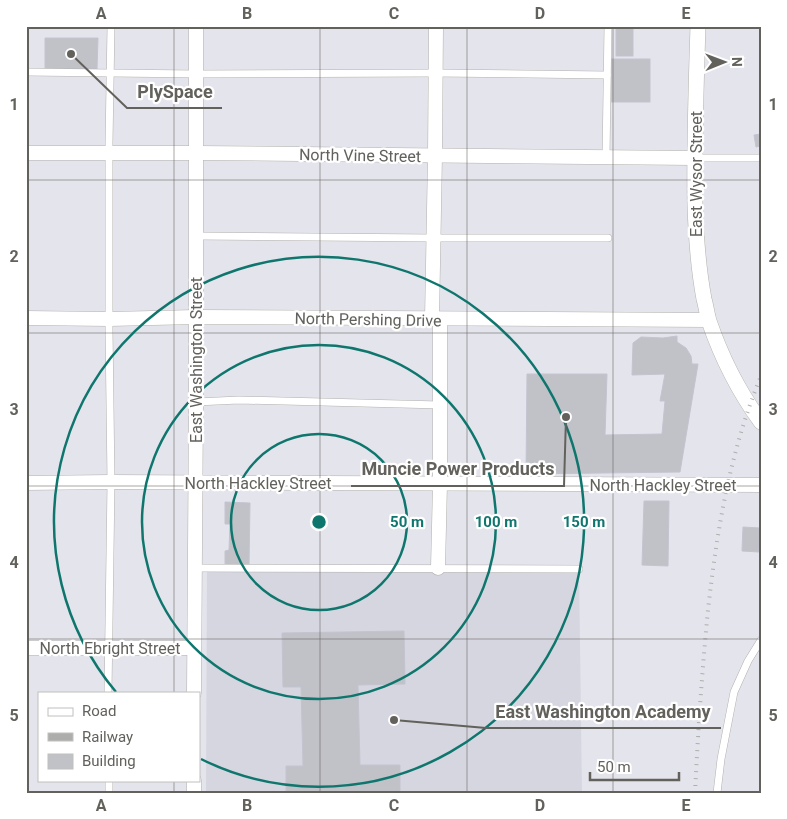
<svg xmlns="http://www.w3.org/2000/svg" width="787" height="819" font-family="Roboto,sans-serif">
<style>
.education{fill:#d5d6df}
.building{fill:#c0c2c8;stroke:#c3c4d0}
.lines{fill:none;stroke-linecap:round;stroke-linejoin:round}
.lane-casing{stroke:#b2b1ad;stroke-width:8}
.street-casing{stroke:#b2b1ad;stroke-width:15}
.secondary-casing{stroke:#b2b2ac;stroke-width:16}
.lane{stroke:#fff;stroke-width:7}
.street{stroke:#fff;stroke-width:14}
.secondary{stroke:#fff;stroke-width:15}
.rail{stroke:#aeaead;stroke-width:4;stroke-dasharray:1 6;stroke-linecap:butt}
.grid{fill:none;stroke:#62615c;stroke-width:1;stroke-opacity:0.55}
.ring{fill:none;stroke:#0f766e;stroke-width:2.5}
.labels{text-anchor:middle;stroke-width:4.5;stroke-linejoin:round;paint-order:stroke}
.street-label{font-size:16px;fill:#62615c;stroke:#fff}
.centre{fill:#0f766e;stroke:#fff;stroke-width:2.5}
.ring-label{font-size:15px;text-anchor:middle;font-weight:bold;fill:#0f766e;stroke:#fff;stroke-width:4.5;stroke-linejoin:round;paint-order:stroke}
.leader{fill:none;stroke:#62615c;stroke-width:2}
.callout-dot{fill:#62615c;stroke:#fff;stroke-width:2}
.callout-label{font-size:18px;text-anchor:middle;font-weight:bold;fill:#62615c;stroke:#fff;stroke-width:4.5;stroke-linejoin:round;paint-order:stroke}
.neatline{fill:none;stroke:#62615c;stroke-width:2}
.grid-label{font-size:16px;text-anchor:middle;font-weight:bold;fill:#62615c}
</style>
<rect width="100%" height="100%" fill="#e4e4ec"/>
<polygon class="education" points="207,568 579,569 582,793 206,793"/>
<g class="building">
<rect x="616" y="26" width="17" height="30"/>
<polygon points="45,38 98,38 97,69 45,69"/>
<rect x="611" y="59" width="39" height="43"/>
<polygon points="761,134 761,146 756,147 754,135"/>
<polygon points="677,336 677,342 686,348 691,356 692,364 698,364 680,472 526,474 527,374 607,374 605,435 662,434 665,401 660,401 665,374 632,375 633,343 641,337 663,338"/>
<polygon points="644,501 669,501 668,566 642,565"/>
<polygon points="225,502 250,503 249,566 225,566 225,551 229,550 230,524 225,524"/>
<polygon points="743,527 760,528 759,552 742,551"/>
<polygon points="404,631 405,684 358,685 360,765 400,765 400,793 286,793 286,766 303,766 301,687 283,687 282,633"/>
</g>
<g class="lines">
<g class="lane-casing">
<g id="lane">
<polyline points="26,72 197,74 435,73 607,75"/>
<polyline points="606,157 608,26"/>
<polyline points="694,158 761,158"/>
<polyline points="197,236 433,238 608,238"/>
<polyline points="196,402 239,400 440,405"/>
<polyline points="195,568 579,569"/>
<polyline points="108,693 111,482 109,329 109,143 111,26"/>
<polyline points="109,780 109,793"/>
<polyline points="717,793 721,759 734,692 748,661 761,640"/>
</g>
</g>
<g class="street-casing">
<g id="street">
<polyline points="26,153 197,153 694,158"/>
<polyline points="26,318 109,319 196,317 709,320"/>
<polyline points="432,319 435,155 436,26"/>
<polyline points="26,483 111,482 761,485"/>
<polyline points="438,568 440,484 440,319"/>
<polyline points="26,648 194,648"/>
<polyline points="194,693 196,402 196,26"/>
<polyline points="194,793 194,780"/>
</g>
</g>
<g class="secondary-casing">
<path id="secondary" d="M698 26C696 86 694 145 695 205 696 236 698 267 704 299 706 306 707 314 709 321 721 356 739 392 761 422"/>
</g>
<use href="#lane" class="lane"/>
<use href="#street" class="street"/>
<use href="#secondary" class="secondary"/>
<path class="rail" d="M695 793C698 732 702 671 708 610 717 530 730 451 761 376"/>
</g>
<path class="grid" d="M174 26V693M320 26V793M467 26V793M613 26V793M26 180H761M26 333H761M26 486H761M26 639H761M174 780V793"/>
<g class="ring">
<circle cx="319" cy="522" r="88"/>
<circle cx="319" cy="522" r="177"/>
<path d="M116 692A265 265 0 1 1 201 759"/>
</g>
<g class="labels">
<g class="street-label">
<text transform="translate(360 155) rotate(1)" y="6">North Vine Street</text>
<text transform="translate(696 174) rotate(-90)" y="6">East Wysor Street</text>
<text transform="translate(368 319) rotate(1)" y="6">North Pershing Drive</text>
<text transform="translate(196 360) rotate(-90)" y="6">East Washington Street</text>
<text x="258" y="489">North Hackley Street</text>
<text x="663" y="491">North Hackley Street</text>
<text x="110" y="654">North Ebright Street</text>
</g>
</g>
<circle cx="319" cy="522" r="8" class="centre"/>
<g class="ring-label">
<text x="407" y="527">50 m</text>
<text x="496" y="527">100 m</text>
<text x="584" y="527">150 m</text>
</g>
<path class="leader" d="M71 54L127 108H222M566 417L564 486H351M394 720L486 728H721"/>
<g class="callout-dot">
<circle cx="71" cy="54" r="5"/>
<circle cx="566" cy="417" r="5"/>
<circle cx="394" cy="720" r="5"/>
</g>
<g class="callout-label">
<text x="175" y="98">PlySpace</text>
<text x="458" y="475">Muncie Power Products</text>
<text x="603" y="718">East Washington Academy</text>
</g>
<rect width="787" height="819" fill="none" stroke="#ffffff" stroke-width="55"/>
<rect x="38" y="692" width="162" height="90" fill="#ffffff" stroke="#c0c0be"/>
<rect x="48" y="708" width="25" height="8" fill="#ffffff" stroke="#c0c0be"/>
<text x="82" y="716" font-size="15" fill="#62615c">Road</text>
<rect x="48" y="733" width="25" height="8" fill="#aeaead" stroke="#c0c0be"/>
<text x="82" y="742" font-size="15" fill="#62615c">Railway</text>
<rect x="48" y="754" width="25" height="15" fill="#c0c2c8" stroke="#c0c0be"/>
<text x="82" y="766" font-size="15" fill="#62615c">Building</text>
<g transform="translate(724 62) rotate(89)" stroke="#ffffff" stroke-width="4" paint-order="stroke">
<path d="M0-4L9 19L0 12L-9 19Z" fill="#62615c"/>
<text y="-8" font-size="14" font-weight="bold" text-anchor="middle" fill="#62615c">N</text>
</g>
<path d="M590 772v8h89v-8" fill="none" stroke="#62615c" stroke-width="2.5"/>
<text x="597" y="772" font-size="15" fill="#62615c" stroke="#ffffff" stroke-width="4" paint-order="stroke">50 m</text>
<rect x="28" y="28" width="732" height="764" class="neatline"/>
<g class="grid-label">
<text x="101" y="19">A</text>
<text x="247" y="19">B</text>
<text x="394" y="19">C</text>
<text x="540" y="19">D</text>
<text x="686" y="19">E</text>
<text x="14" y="110">1</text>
<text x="773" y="110">1</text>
<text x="14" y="262">2</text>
<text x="773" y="262">2</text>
<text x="14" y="415">3</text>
<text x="773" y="415">3</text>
<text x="14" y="568">4</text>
<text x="773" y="568">4</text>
<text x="14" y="721">5</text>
<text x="773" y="721">5</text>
<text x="101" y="811">A</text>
<text x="247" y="811">B</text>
<text x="394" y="811">C</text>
<text x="540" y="811">D</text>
<text x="686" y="811">E</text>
</g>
</svg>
